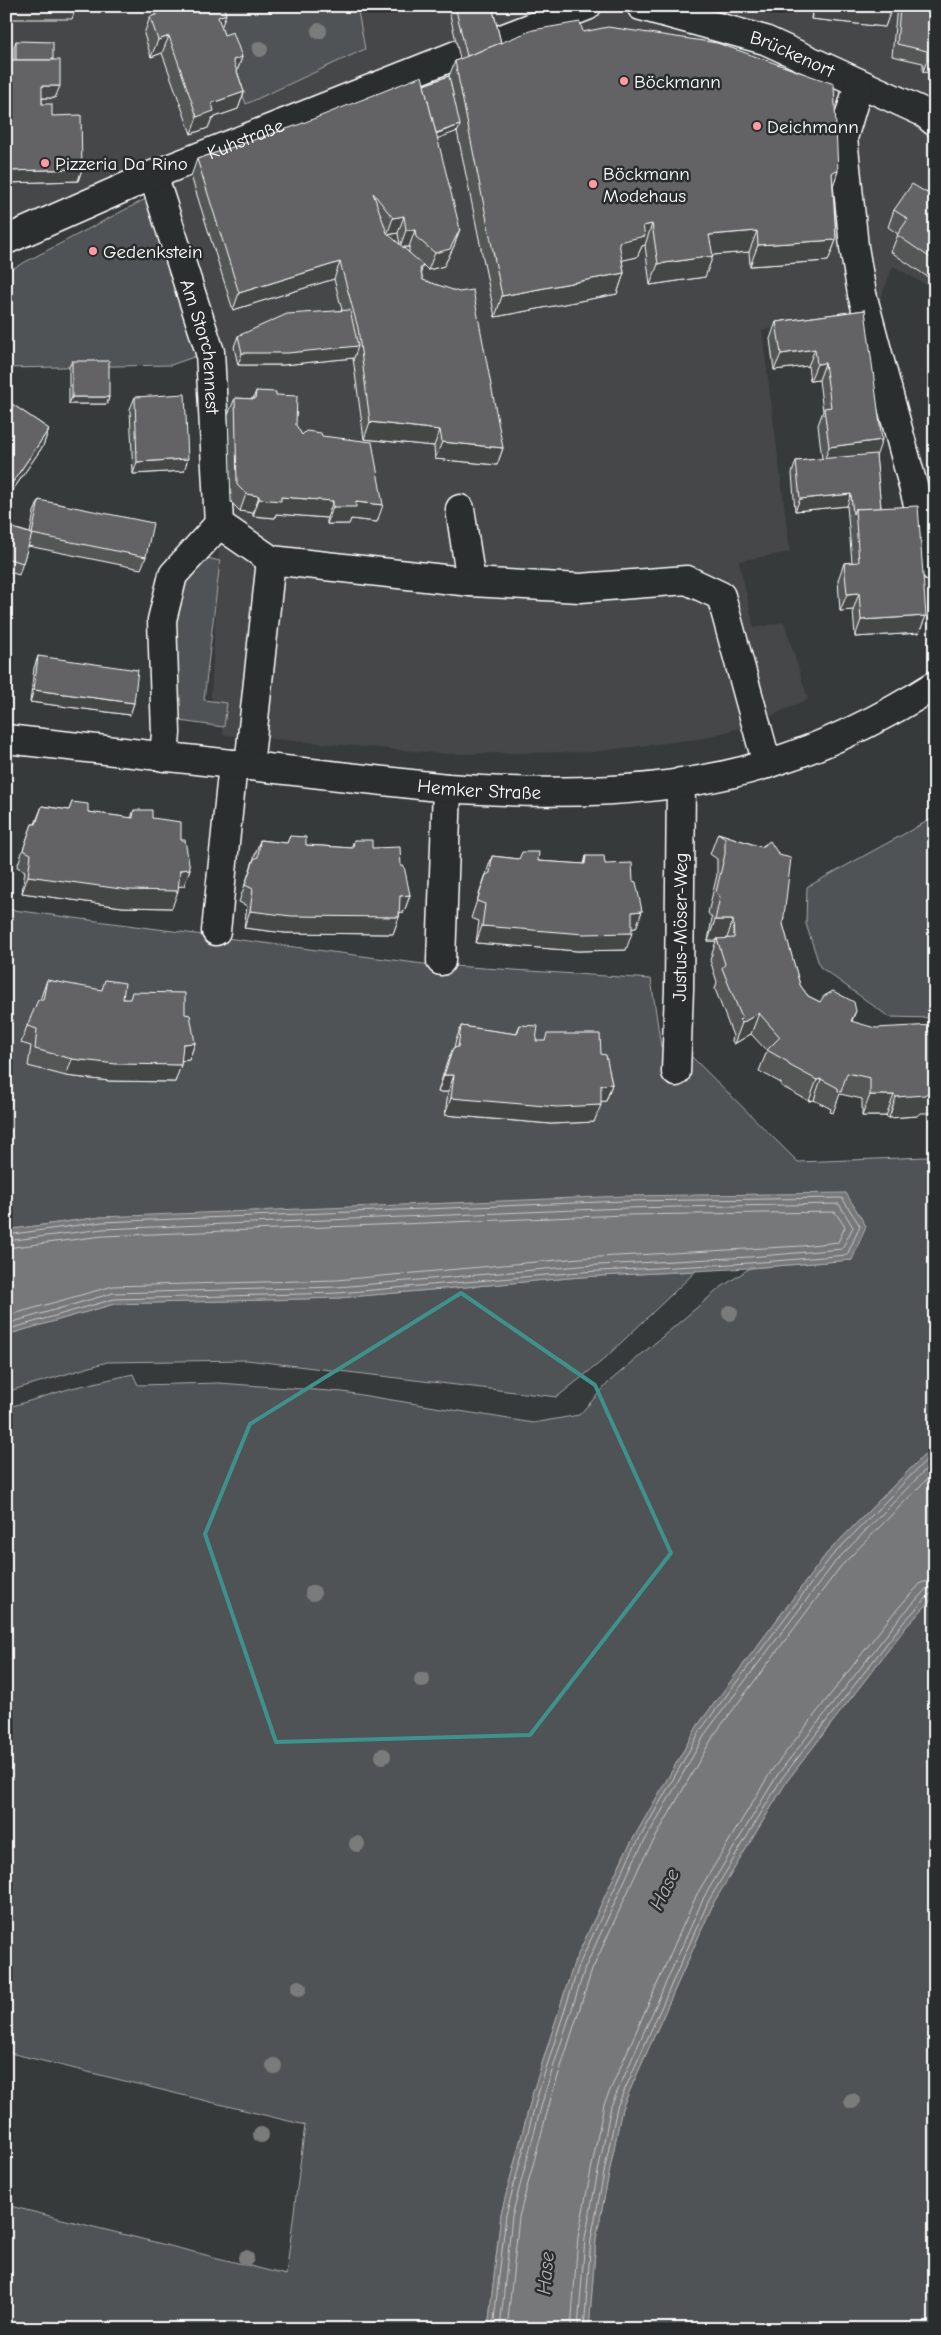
<svg xmlns="http://www.w3.org/2000/svg" width="941" height="2335" font-family="'Comic Neue',sans-serif">
<style>
.built{fill:#444748}
.green{fill:#505354;stroke:#a8a9aa}
.water{fill:#767879;stroke:#adaeaf}
.lines{fill:none;stroke-linecap:round;stroke-linejoin:round}
.shore{stroke:#c8c9c9;stroke-width:1}
.minor-casing{stroke:#fff;stroke-width:31}
.major-casing{stroke:#fff;stroke-width:31}
.minor{stroke:#2a2d2e;stroke-width:28}
.major{stroke:#2a2d2e;stroke-width:28}
.tree{fill:#7a7c7c}
.wall{fill:#555657;stroke:#fff;fill-rule:evenodd}
.shaded-wall{fill:#454647;stroke:#fff}
.building{fill:#636465;stroke:#fff}
.marked{fill:none;stroke:#3f918b;stroke-width:4;stroke-linejoin:round}
.poi-dot{fill:#ff9aa2;stroke:#2a2d2e;stroke-width:2}
.labels{text-anchor:middle;stroke-width:5;stroke-linejoin:round;paint-order:stroke}
.street-label{font-size:19px;fill:#fff;stroke:#2a2d2e}
.poi-label{font-size:19px;fill:#fff;stroke:#2a2d2e;text-anchor:start}
.water-label{font-size:20px;font-style:italic;fill:#b4b5b5;stroke:#2a2d2e}
</style>
<rect width="100%" height="100%" fill="#373a3b"/>
<filter id="ink" filterUnits="userSpaceOnUse"><feTurbulence type="fractalNoise" baseFrequency=".02" numOctaves="2"/><feDisplacementMap in="SourceGraphic" scale="10" xChannelSelector="R" yChannelSelector="G"/><feConvolveMatrix kernelMatrix="1 2 1 2 8 2 1 2 1" color-interpolation-filters="sRGB"/></filter>
<g filter="url(#ink)">
<polygon class="built" points="6,6 935,6 935,290 893,266 876,311 762,330 790,552 739,561 754,628 784,622 808,699 753,724 705,738 592,752 448,754 224,735 211,696 220,532 214,349 164,190 6,228"/>
<g class="green">
<polygon points="212,6 357,6 365,49 246,104"/>
<polygon points="155,194 205,353 171,365 6,368 6,272"/>
<polygon points="199,556 220,561 204,700 227,703 224,727 172,720 169,621 179,579"/>
<polygon points="935,817 935,1016 933,1018 889,1017 820,967 806,924 807,887"/>
<polygon points="6,909 423,964 651,979 661,1047 686,1051 798,1162 927,1157 935,1153 935,1444 827,1553 698,1725 624,1855 574,1963 533,2092 501,2214 488,2329 6,2329 6,2205 286,2275 305,2125 6,2052 6,1408 72,1388 133,1374 138,1385 219,1383 343,1392 533,1423 579,1415 610,1381 720,1288 750,1268 852,1260 101,1217 6,1230"/>
<polygon points="696,1271 602,1361 557,1397 247,1360 107,1362 6,1392 6,1335 114,1304 338,1298 581,1277"/>
<polygon points="935,1596 935,2329 589,2329 596,2239 622,2108 714,1902 787,1781 906,1627"/>
</g>
<g class="water">
<polygon points="846,1193 866,1226 852,1260 750,1268 581,1277 338,1298 114,1304 6,1335 6,1230 101,1217 624,1196"/>
<polygon points="935,1444 935,1596 906,1627 787,1781 714,1902 622,2108 596,2239 589,2329 488,2329 501,2214 533,2092 574,1963 624,1855 698,1725 827,1553"/>
</g>
<g class="lines">
<g class="shore">
<polyline points="6,1235 102,1222 625,1201 842,1198 860,1226 847,1255 750,1263 581,1272 338,1293 114,1299 6,1330"/>
<polyline points="6,1241 103,1229 625,1208 839,1204 853,1227 842,1249 749,1257 580,1266 338,1287 113,1293 6,1324"/>
<polyline points="6,1248 103,1236 625,1215 835,1212 845,1227 838,1242 802,1246 580,1258 337,1280 113,1286 6,1316"/>
<polyline points="493,2329 506,2215 538,2094 579,1965 629,1857 702,1728 831,1557 935,1451"/>
<polyline points="500,2329 512,2216 544,2096 585,1968 634,1860 707,1731 836,1561 935,1460"/>
<polyline points="507,2329 519,2217 551,2098 592,1970 641,1863 714,1735 841,1566 935,1471"/>
<polyline points="571,2329 578,2237 604,2104 697,1894 772,1770 892,1615 921,1583 935,1579"/>
<polyline points="578,2329 585,2238 611,2106 704,1897 778,1774 898,1620 926,1589 935,1587"/>
<polyline points="584,2329 591,2239 617,2107 709,1900 782,1778 902,1624 929,1595 935,1593"/>
</g>
<g class="minor-casing">
<g id="minor">
<path id="s1" d="M641 6 765 40 923 112 935 122"/>
<polyline points="494,42 587,6"/>
<polyline points="859,84 843,138 854,247 862,294 935,568"/>
<path id="s2" d="M153 175 210 352 219 524 271 560"/>
<path id="s3" d="M6 240 153 175 459 54"/>
<polyline points="460,509 471,582"/>
<polyline points="164,757 166,733 162,620 173,575 219,524"/>
<polyline points="249,766 271,560 471,582 580,588 687,580 721,596 767,764"/>
<polyline points="216,931 233,764"/>
<polyline points="441,961 447,788"/>
<path id="s4" d="M676 1072 679 989 681 782"/>
</g>
</g>
<g class="major-casing">
<g id="major">
<path id="s5" d="M6 739 447 788C550 795 667 795 767 764 825 746 883 718 935 685"/>
</g>
</g>
<use href="#minor" class="minor"/>
<use href="#major" class="major"/>
</g>
<g class="tree">
<circle cx="319" cy="31" r="8"/>
<circle cx="260" cy="49" r="8"/>
<circle cx="730" cy="1313" r="8"/>
<circle cx="313" cy="1593" r="8"/>
<circle cx="422" cy="1680" r="8"/>
<circle cx="383" cy="1756" r="8"/>
<circle cx="357" cy="1844" r="8"/>
<circle cx="299" cy="1988" r="8"/>
<circle cx="274" cy="2066" r="8"/>
<circle cx="852" cy="2101" r="8"/>
<circle cx="261" cy="2135" r="8"/>
<circle cx="246" cy="2258" r="8"/>
</g>
<g class="wall">
<polygon points="152,6 223,6 221,27 224,35 242,57 237,71 244,92 238,109 212,118 208,128 191,134 162,53 151,57 144,34 150,17 155,16 155,14"/>
<polygon points="376,6 420,6 376,12"/>
<path d="M448 6H492L501 43 583 32 838 171 833 186 836 240 828 261 750 266 749 252 713 255 705 277 650 285 645 245 642 246 637 257 622 260 624 273 617 294 495 317 457 131 437 138 454 246 444 266 428 270 423 265 421 272 423 280 503 448 497 465 435 459 434 446 364 439 353 358 283 365H238L234 347 238 336 342 310 334 279 233 310 191 176 197 159 424 85 449 76 455 61 460 59ZM398 233 400 245 388 235ZM403 247H409V253Z"/>
<polygon points="798,6 892,6 885,27 811,19 812,10"/>
<polygon points="897,6 935,6 935,73 923,72 923,63 892,56"/>
<polygon points="16,41 53,60 55,98 42,98 42,104 52,116 82,169 78,181 6,183 6,60 14,60 14,47"/>
<polygon points="935,180 935,282 891,252 898,234 888,227 894,210 927,193"/>
<polygon points="865,310 876,457 881,508 926,616 919,633 855,637 853,610 840,611 838,580 844,563 852,562 847,506 795,511 792,473 796,461 822,459 818,425 823,411 819,380 810,381 808,366 774,370 770,339 776,322"/>
<polygon points="72,361 109,397 107,404 69,404 69,367"/>
<polygon points="256,391 276,395 302,435 377,522 351,519 349,524 327,524 327,518 276,514 275,518 253,516 253,513 240,511 231,502 228,415 235,398 253,399"/>
<polygon points="135,397 184,471 133,474 130,409"/>
<polygon points="6,400 49,429 43,446 6,500"/>
<polygon points="39,500 146,557 141,569 28,546 19,575 6,571 6,526 30,533 34,512"/>
<polygon points="38,656 134,703 130,715 30,702 34,668"/>
<polygon points="72,802 88,812 131,818 134,810 152,818 181,840 190,869 184,886 178,886 172,908 122,907 22,893 25,871 17,867 32,824 35,824 42,806 69,810"/>
<polygon points="718,833 761,847 800,985 808,996 820,1002 856,1011 852,1021 920,1113 917,1116 889,1118 886,1116 862,1116 862,1099 840,1094 833,1113 830,1112 831,1109 814,1100 809,1101 781,1086 781,1083 759,1071 767,1051 751,1034 734,1044 732,1041 733,1036 715,989 717,982 710,960 716,941 708,941 712,918 708,913 717,875 717,859 710,854"/>
<polygon points="290,836 306,845 351,848 354,840 372,848 401,866 410,895 404,912 400,912 399,917 393,934 285,933 244,928 247,906 239,902 260,840 287,843"/>
<polygon points="492,856 538,861 584,864 586,856 605,864 633,881 642,911 636,928 632,928 626,950 578,951 476,943 479,921 471,918"/>
<polygon points="47,980 185,1014 195,1043 189,1060 182,1061 175,1082 110,1081 66,1076 28,1066 31,1046 21,1043 27,1026 40,1000"/>
<polygon points="520,1025 536,1041 601,1054 612,1084 606,1101 601,1101 594,1122 551,1124 445,1115 448,1092 438,1092 446,1065 453,1048 454,1048 455,1043 461,1026 516,1034"/>
</g>
<g class="shaded-wall">
<polygon points="379,6 420,6 376,12"/>
<polygon points="815,6 859,6 891,10 885,27 811,19"/>
<polygon points="6,7 76,7 72,19 6,19"/>
<polygon points="226,14 220,31 218,17"/>
<polygon points="169,36 162,53 151,57 158,40"/>
<polygon points="242,57 236,74 233,60"/>
<polygon points="927,60 935,60 935,73 923,72"/>
<polygon points="42,86 60,86 55,98 38,98"/>
<polygon points="244,92 238,109 212,118 208,128 191,134 197,117 212,103"/>
<polygon points="460,125 458,131 428,142 430,136"/>
<polygon points="82,169 78,181 6,183 6,171"/>
<polygon points="838,171 831,192 832,172"/>
<polygon points="404,216 398,233 387,235 393,218"/>
<polygon points="652,224 645,245 642,246 637,257 611,263 619,242 643,226"/>
<polygon points="460,229 454,246 444,266 428,270 435,253"/>
<polygon points="406,230 415,230 409,247 400,247"/>
<polygon points="757,231 749,252 701,256 709,235"/>
<polygon points="836,240 828,261 750,266 758,245"/>
<polygon points="713,256 705,277 650,285 658,264"/>
<polygon points="340,262 334,279 233,310 239,293"/>
<polygon points="624,273 617,294 495,317 502,296"/>
<polygon points="358,346 354,358 283,365 238,365 242,353"/>
<polygon points="815,349 808,366 774,370 781,354"/>
<polygon points="825,363 819,380 810,381 817,364"/>
<polygon points="72,397 109,397 107,404 69,404"/>
<polygon points="370,422 440,430 434,446 364,439"/>
<polygon points="49,429 43,446 6,500 6,498 10,486"/>
<polygon points="882,440 876,457 823,464 829,447"/>
<polygon points="442,442 503,448 497,465 435,459"/>
<polygon points="188,459 184,471 133,474 137,462"/>
<polygon points="246,494 259,496 253,513 240,511"/>
<polygon points="851,494 847,506 795,511 800,499"/>
<polygon points="281,497 333,501 327,518 276,514 275,518 253,516 259,499"/>
<polygon points="356,502 383,505 377,522 351,519 349,524 327,524 333,507"/>
<polygon points="859,593 853,610 840,611 847,594"/>
<polygon points="926,616 919,633 855,637 861,620"/>
<polygon points="34,690 134,703 130,715 30,702"/>
<polygon points="190,869 184,886 174,887 180,870"/>
<polygon points="28,876 178,891 172,908 122,907 22,893"/>
<polygon points="410,895 404,912 394,913 400,896"/>
<polygon points="250,911 399,917 393,934 285,933 244,928"/>
<polygon points="642,911 636,928 626,929 632,912"/>
<polygon points="715,920 733,920 726,941 717,939 716,941 708,941"/>
<polygon points="482,926 632,933 626,950 578,951 476,943"/>
<polygon points="759,1013 751,1034 734,1044 742,1023"/>
<polygon points="195,1043 189,1060 177,1061 183,1044"/>
<polygon points="72,1059 181,1065 175,1082 110,1081 66,1076"/>
<polygon points="444,1075 454,1075 448,1092 438,1092"/>
<polygon points="821,1079 814,1100 809,1101 817,1080"/>
<polygon points="612,1084 606,1101 595,1102 601,1085"/>
<polygon points="928,1092 935,1092 935,1113 920,1113 917,1116 889,1118 896,1097"/>
<polygon points="870,1095 894,1095 886,1116 862,1116"/>
<polygon points="451,1098 601,1105 594,1122 551,1124 445,1115"/>
</g>
<g class="building">
<rect x="6" y="6" width="70" height="1"/>
<polygon points="164,6 223,6 226,14 218,17 224,35 233,32 242,57 233,60 244,92 212,103 214,111 197,117 169,36 158,40 150,17 158,14 157,9"/>
<polygon points="455,6 492,6 501,43 467,56"/>
<polygon points="859,6 892,6 891,10"/>
<polygon points="900,6 935,6 935,60 927,60 927,51 897,44"/>
<polygon points="580,22 583,32 608,27 717,43 834,84 838,171 832,172 836,240 758,245 757,231 709,235 713,256 658,264 652,224 643,226 645,236 619,242 624,273 502,296 455,61 533,30"/>
<polygon points="16,41 53,42 53,60 16,60"/>
<polygon points="6,60 60,60 60,86 42,86 42,104 52,104 52,116 81,115 82,169 6,171"/>
<polygon points="422,76 460,229 450,249 435,253 416,237 415,230 406,230 404,216 393,218 373,193 387,233 423,265 420,269 423,280 459,292 473,290 503,448 442,442 440,430 370,422 358,328 340,262 239,293 197,159 298,125"/>
<polygon points="449,76 460,125 436,133 424,85"/>
<polygon points="935,180 935,261 897,235 908,219 894,210 912,184 927,193"/>
<polygon points="350,310 358,346 288,353 242,353 238,336 287,314"/>
<polygon points="865,310 882,440 829,447 824,408 831,407 825,363 817,364 815,349 781,354 776,322"/>
<rect x="72" y="361" width="37" height="36"/>
<polygon points="256,391 276,392 276,395 297,396 296,425 302,435 306,431 321,433 322,436 372,442 383,505 356,502 356,507 333,507 333,501 281,497 281,501 259,499 259,496 246,494 237,485 235,398 255,399"/>
<polygon points="185,394 188,459 137,462 135,397"/>
<polygon points="6,400 49,429 10,486 6,484"/>
<polygon points="876,454 881,508 855,509 853,514 851,494 800,499 796,461"/>
<polygon points="39,500 153,523 146,557 32,534"/>
<polygon points="918,506 926,616 861,620 859,593 847,594 844,563 859,562 855,509"/>
<polygon points="6,526 32,534 23,563 6,558"/>
<polygon points="38,656 138,670 134,703 34,690"/>
<polygon points="72,802 88,804 88,812 133,818 134,810 152,810 152,818 181,822 181,840 185,840 190,869 180,870 178,891 128,890 28,876 31,854 23,850 32,824 36,824 42,806 69,810"/>
<polygon points="718,833 761,847 770,841 779,855 791,858 783,924 800,985 808,996 820,1002 824,996 833,991 854,1002 856,1011 851,1021 875,1028 935,1025 935,1092 928,1092 925,1095 896,1097 894,1095 870,1095 870,1078 847,1073 841,1092 838,1091 838,1088 821,1079 817,1080 789,1065 788,1062 767,1050 780,1037 759,1013 742,1023 739,1020 742,1018 722,968 725,964 717,939 734,938 733,920 715,920 720,897 716,892 725,854 725,838"/>
<polygon points="290,836 306,837 306,845 353,848 354,840 372,840 372,848 400,847 401,866 404,866 410,895 400,896 399,917 291,916 250,911 253,889 245,885 254,859 258,857 260,840 287,843"/>
<polygon points="522,852 539,852 538,861 585,864 586,856 604,856 605,864 632,863 633,881 636,882 642,911 632,912 632,933 584,934 482,926 485,904 477,901 486,875 490,873 492,856 519,859"/>
<polygon points="47,980 102,990 105,980 125,983 123,999 130,999 132,992 185,993 185,1014 190,1015 195,1043 183,1044 181,1065 116,1064 72,1059 35,1049 37,1029 27,1026 38,1000 43,1000"/>
<polygon points="520,1025 538,1026 536,1041 545,1041 547,1034 600,1034 601,1054 606,1055 612,1084 601,1085 601,1105 557,1107 451,1098 454,1075 444,1075 453,1048 458,1047 461,1026 517,1034"/>
</g>
</g>
<path class="marked" d="M461 1293 595 1385 671 1553 530 1735 276 1742 205 1534 250 1424Z"/>
<g class="poi-dot">
<circle cx="624" cy="81" r="5"/>
<circle cx="757" cy="126" r="5"/>
<circle cx="45" cy="163" r="5"/>
<circle cx="593" cy="184" r="5"/>
<circle cx="93" cy="251" r="5"/>
</g>
<g class="labels">
<g class="street-label">
<text dy="7" stroke="none"><textPath href="#s1" startOffset="159">Brückenort</textPath></text>
<text dy="7" stroke="none"><textPath href="#s3" startOffset="260">Kuhstraße</textPath></text>
<text dy="7" stroke="none"><textPath href="#s2" startOffset="179">Am Storchennest</textPath></text>
<text dy="7" stroke="none"><textPath href="#s5" startOffset="476">Hemker Straße</textPath></text>
<text dy="7" stroke="none"><textPath href="#s4" startOffset="145">Justus-Möser-Weg</textPath></text>
</g>
<g class="poi-label">
<text x="634" y="88">Böckmann</text>
<text x="767" y="133">Deichmann</text>
<text x="55" y="170">Pizzeria Da Rino</text>
<text x="603" y="180">Böckmann<tspan x="603" dy="22">Modehaus</tspan></text>
<text x="103" y="258">Gedenkstein</text>
</g>
<g class="water-label">
<text transform="translate(664 1889) rotate(-64)" y="7">Hase</text>
<text transform="translate(545 2273) rotate(-85)" y="7">Hase</text>
</g>
</g>
<rect width="941" height="2335" fill="none" stroke="#2a2d2e" stroke-width="25"/>
<rect x="12" y="12" width="916" height="2310" fill="none" stroke="#fff" stroke-width="2" filter="url(#ink)"/>
</svg>
